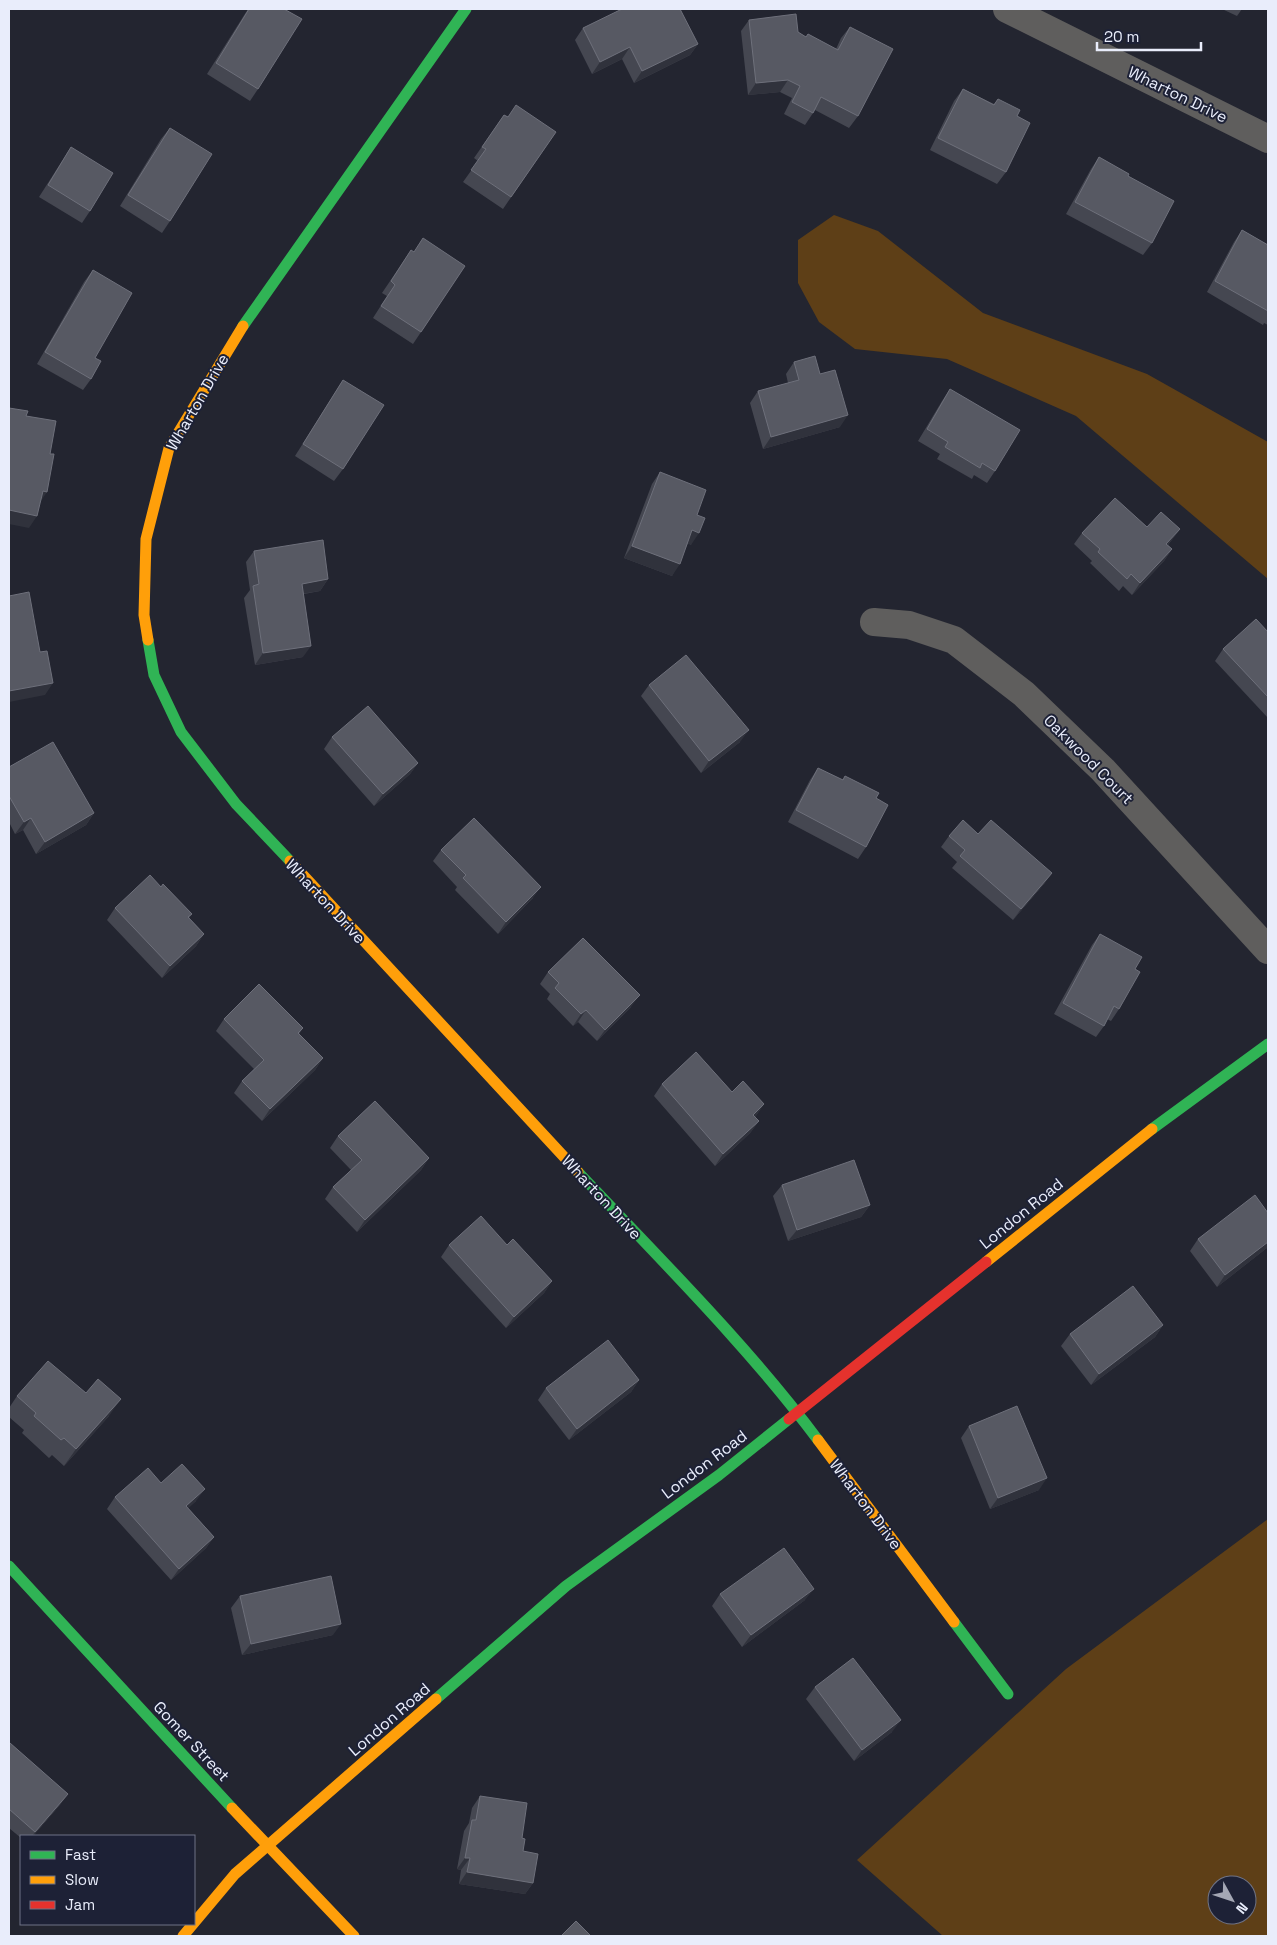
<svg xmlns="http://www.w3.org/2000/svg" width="1277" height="1945" font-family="'Space Grotesk',sans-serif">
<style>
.green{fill:#5e3f17;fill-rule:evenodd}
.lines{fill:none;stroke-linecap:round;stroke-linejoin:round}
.street{stroke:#5f5e5d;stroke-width:28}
.fast{stroke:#30b455;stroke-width:11}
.slow{stroke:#ff9f0a;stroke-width:11}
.jam{stroke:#e5322d;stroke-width:11}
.wall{fill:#454751}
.shaded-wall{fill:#30323c}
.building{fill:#575963;stroke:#6e707b}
.labels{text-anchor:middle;stroke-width:4;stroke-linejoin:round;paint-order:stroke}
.street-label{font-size:16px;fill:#e9edfb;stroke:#1d2136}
</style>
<rect width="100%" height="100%" fill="#232530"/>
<g class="green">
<polygon points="834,215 878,231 983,313 1147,374 1268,442 1268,579 1076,416 947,359 855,349 819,322 798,283 798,240"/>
<path d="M1268 1519V1936H943L857 1860 1066 1669ZM1217 1885H1247V1915H1217Z"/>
</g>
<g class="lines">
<g class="street">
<polyline points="1007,9 1268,139"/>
<polyline points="874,622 909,625 954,640 1024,694 1103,770 1268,950"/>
</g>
<g class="fast">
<polyline points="243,326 466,9"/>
<polyline points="148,640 154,675 181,732 236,804 290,861"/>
<polyline points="1152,1129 1268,1044"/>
<path d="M578 1172C659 1258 747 1345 818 1440"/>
<polyline points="9,1566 232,1808"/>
<polyline points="954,1622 1008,1694"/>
<polyline points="436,1699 566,1586 719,1475 789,1419"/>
</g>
<g class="slow">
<polyline points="148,640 144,615 146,539 169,448 243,326"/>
<polyline points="290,861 578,1172"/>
<polyline points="986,1262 1152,1129"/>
<polyline points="818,1440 954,1622"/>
<polyline points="232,1808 354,1936"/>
<polyline points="183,1936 235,1874 436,1699"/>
</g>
<polyline class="jam" points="789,1419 986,1262"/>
</g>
<g class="wall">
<polygon points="248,9 284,9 258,89 250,101 207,74"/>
<polygon points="1222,9 1242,9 1237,16"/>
<polygon points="749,20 798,32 806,37 836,49 841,38 850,27 858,116 849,128 815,110 805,125 784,114 792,98 780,92 748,95 741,31"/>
<polygon points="583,28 698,44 690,55 634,83 622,59 592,74 575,40"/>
<polygon points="963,89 994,104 998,99 1017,116 1006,172 997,184 930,150 954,101"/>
<polygon points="504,115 508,117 556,132 503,209 463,182 478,161 474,158"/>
<polygon points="170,128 170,221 162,233 120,206 161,139"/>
<polygon points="71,147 90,211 82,223 39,197"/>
<polygon points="1099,157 1128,176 1152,243 1143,255 1066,214 1091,169"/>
<polygon points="1242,230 1268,245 1268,325 1264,323 1263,325 1207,292 1234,242"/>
<polygon points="411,250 421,332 413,344 373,318 387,296 382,293"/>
<polygon points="93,270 95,358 91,379 83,390 37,364 84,282"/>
<polygon points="794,362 820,374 840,427 763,449 750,403 758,391 788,383 786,374"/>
<polygon points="343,380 343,469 334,481 295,456"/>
<polygon points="950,389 995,471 987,483 974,475 972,479 937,459 940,454 918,441 942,401"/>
<polygon points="660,472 697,515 691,545 688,543 672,576 624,558 652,484"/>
<polygon points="1147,527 1180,529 1168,545 1172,549 1164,561 1132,595 1123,586 1119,591 1090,563 1092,561 1074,544 1082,533"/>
<polygon points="254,551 328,579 320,591 304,594 303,657 255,665 244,598 250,590 246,562"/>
<polygon points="1268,632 1268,718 1215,661 1223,649"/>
<polygon points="649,685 740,742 701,773 641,696"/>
<polygon points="332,737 418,763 410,774 374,806 324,749"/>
<polygon points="9,767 94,813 86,825 36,854 23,830 15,834 9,822"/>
<polygon points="818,768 842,780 845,776 876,798 866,847 858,859 788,822 810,780"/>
<polygon points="978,834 1052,873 1044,884 1013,920 952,868 957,862 941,847 949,836"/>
<polygon points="441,850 533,898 498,934 455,890 457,887 433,861"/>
<polygon points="161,887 192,914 189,918 204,934 196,946 162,978 107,920 115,908"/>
<polygon points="1100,934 1135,969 1119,1009 1111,1021 1107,1019 1104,1026 1096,1037 1054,1014 1092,945"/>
<polygon points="548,972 631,1007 597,1041 578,1022 573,1026 547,999 550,994 540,984"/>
<polygon points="224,1019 303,1028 299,1034 323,1058 315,1070 262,1121 234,1093 242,1081 254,1069 216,1031"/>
<polygon points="662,1084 732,1092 764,1104 755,1117 759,1121 750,1133 715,1166 654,1096"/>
<polygon points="338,1136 429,1158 421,1170 357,1232 325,1199 333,1187 351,1170 330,1148"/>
<polygon points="782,1185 870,1205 861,1217 788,1241 773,1196"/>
<polygon points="1198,1239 1268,1247 1217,1287 1190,1251"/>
<polygon points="449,1245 507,1245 552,1281 544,1293 506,1328 441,1257"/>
<polygon points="1163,1325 1155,1337 1091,1385 1061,1346 1070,1334"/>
<polygon points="639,1380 631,1392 569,1440 538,1400 546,1388"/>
<polygon points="17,1396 109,1416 64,1466 52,1455 49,1458 22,1433 24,1430 9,1417 9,1408"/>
<polygon points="969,1426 1039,1490 990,1509 961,1438"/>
<polygon points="161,1483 196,1501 188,1508 214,1537 206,1548 171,1580 107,1509 115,1497"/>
<polygon points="720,1594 805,1600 742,1647 712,1606"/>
<polygon points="240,1596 333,1635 242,1655 231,1608"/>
<polygon points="815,1687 892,1732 854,1761 806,1699"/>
<polygon points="9,1745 68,1794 59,1806 33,1836 21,1836 21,1838 9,1828"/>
<polygon points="480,1796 522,1838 523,1851 533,1883 525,1894 459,1884 461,1870 457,1869 464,1831 469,1823 472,1808"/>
</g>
<g class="shaded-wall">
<polygon points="698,44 690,55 634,83 642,71"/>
<polygon points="630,47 622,59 592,74 600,62"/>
<polygon points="788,80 780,92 748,95 756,83"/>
<polygon points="848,415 840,427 763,449 771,437"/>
<polygon points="43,491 47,492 39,504"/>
<polygon points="9,510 37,516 29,528 9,524"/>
<polygon points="1180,529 1171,541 1158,556 1166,544"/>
<polygon points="692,530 699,533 691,545 684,542"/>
<polygon points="632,546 680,564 672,576 624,558"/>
<polygon points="1172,549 1164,561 1132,595 1140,583"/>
<polygon points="328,579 320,591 294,595 302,584"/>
<polygon points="311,646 303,657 255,665 263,653"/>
<polygon points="53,683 45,695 9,702 9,691"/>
<polygon points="749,730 740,742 701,773 709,761"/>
<polygon points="418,763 410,774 374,806 383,794"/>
<polygon points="94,813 86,825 36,854 45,842"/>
<polygon points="31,818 23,830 15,834 24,822"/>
<polygon points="1052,873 1044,884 1013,920 1021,909"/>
<polygon points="541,887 533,898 498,934 506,922"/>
<polygon points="204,934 196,946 162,978 170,966"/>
<polygon points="640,995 631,1007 597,1041 605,1030"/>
<polygon points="586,1010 578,1022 573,1026 581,1014"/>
<polygon points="323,1058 315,1070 262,1121 270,1109"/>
<polygon points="764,1104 756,1116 745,1127 753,1115"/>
<polygon points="759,1121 750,1133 715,1166 723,1154"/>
<polygon points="429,1158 421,1170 357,1232 365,1220"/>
<polygon points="870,1205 861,1217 788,1241 797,1230"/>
<polygon points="1268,1242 1268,1247 1217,1287 1225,1275"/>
<polygon points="552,1281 544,1293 506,1328 514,1317"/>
<polygon points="1163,1325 1155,1337 1091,1385 1099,1374"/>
<polygon points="639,1380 631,1392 569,1440 577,1429"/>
<polygon points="121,1399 109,1416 64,1466 76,1449"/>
<polygon points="1047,1478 1039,1490 990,1509 998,1498"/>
<polygon points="205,1489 196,1501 178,1518 186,1506"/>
<polygon points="214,1537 206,1548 171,1580 179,1569"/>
<polygon points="814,1589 805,1600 742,1647 751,1635"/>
<polygon points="341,1624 333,1635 242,1655 251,1644"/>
<polygon points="901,1720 892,1732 854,1761 862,1750"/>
<polygon points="68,1794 59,1806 33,1836 32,1836"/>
<polygon points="465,1858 470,1858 461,1870 457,1869"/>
<polygon points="467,1872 533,1883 525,1894 459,1884"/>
</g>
<g class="building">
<polygon points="249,9 284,9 302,19 258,89 216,63"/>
<polygon points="622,9 680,9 698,44 642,71 630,47 600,62 583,28"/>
<polygon points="796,14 798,32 806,37 808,34 838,50 850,27 893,49 858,116 821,97 813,113 792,102 800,86 788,80 756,83 749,20"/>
<polygon points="963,89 994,105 998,99 1020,110 1017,116 1030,123 1006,172 938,138"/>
<polygon points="516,105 556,132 511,197 471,170 486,149 482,147 504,115 508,117"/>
<polygon points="170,128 212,154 170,221 128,195"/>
<polygon points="71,147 113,173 90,211 48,185"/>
<polygon points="1099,157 1129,174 1128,176 1174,201 1152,243 1075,202"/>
<polygon points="1242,230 1268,245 1268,311 1215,281"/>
<polygon points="423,238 465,266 421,332 381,306 395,285 391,281 411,250 414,252"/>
<polygon points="93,270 132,293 95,358 101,361 91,379 45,352"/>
<polygon points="815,356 820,374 835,370 848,415 771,437 758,391 799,380 794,362"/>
<polygon points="343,380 384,405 343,469 303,444"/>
<polygon points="950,389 1020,430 995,471 982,463 980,468 945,447 948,442 927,429"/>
<polygon points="9,408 28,411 26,416 56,421 50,454 54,454 47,492 43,491 37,516 9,510"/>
<polygon points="660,472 706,490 697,515 705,518 699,533 692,530 680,564 632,546"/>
<polygon points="1115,498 1147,527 1161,512 1180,529 1166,544 1172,549 1140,583 1131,574 1127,579 1098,552 1100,549 1082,533"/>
<polygon points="323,540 328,579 302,584 311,646 263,653 253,586 259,584 254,551"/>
<polygon points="29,592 40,652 47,651 53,683 9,691 9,596"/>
<polygon points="1256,619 1268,632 1268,697 1223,649"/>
<polygon points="686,655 749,730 709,761 649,685"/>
<polygon points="368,706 418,763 383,794 332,737"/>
<polygon points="53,742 94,813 45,842 31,818 24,822 9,796 9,767"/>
<polygon points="818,768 843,780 845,776 879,793 876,798 888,805 866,847 796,810"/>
<polygon points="474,818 541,887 506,922 463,878 466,875 441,850"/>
<polygon points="963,820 978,834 991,820 1052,873 1021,909 960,856 965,850 949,836"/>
<polygon points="150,875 161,887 163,884 192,914 188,917 204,934 170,966 115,908"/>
<polygon points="1100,934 1142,957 1135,969 1140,972 1119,1009 1114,1006 1104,1026 1063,1003"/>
<polygon points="583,938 640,995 605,1030 586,1010 581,1014 555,988 559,983 548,972"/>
<polygon points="259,984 303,1028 298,1033 323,1058 270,1109 242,1081 264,1060 224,1019"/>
<polygon points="696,1052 732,1092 743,1081 764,1104 753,1115 759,1121 723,1154 662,1084"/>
<polygon points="375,1101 429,1158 365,1220 333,1187 362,1160 338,1136"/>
<polygon points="854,1160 870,1205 797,1230 782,1185"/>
<polygon points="1255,1195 1268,1213 1268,1242 1225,1275 1198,1239"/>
<polygon points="481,1216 507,1245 513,1239 552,1281 514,1317 449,1245"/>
<polygon points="1133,1286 1163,1325 1099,1374 1070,1334"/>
<polygon points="608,1340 639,1380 577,1429 546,1388"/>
<polygon points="48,1361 86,1393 98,1379 121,1399 76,1449 64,1438 61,1440 34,1416 36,1413 17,1396"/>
<polygon points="1017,1406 1047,1478 998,1498 969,1426"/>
<polygon points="182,1464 205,1489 186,1506 214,1537 179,1569 115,1497 148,1468 161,1483"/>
<polygon points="784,1548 814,1589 751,1635 720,1594"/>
<polygon points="331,1576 341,1624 251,1644 240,1596"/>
<polygon points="853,1658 901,1720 862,1750 815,1687"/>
<polygon points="10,1743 68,1794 35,1832 9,1809 9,1745"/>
<polygon points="480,1796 527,1803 522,1838 525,1839 523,1851 538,1854 533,1883 467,1872 470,1858 465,1858 472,1820 476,1820"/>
<polygon points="576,1921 591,1936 561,1936"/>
</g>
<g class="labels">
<g class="street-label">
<text transform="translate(1178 94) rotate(26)" y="6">Wharton Drive</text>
<text transform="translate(197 402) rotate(-60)" y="6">Wharton Drive</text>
<text transform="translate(1089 759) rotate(45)" y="6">Oakwood Court</text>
<text transform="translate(326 901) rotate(47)" y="6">Wharton Drive</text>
<text transform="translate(602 1197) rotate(47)" y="6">Wharton Drive</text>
<text transform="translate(1021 1213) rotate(-39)" y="6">London Road</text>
<text transform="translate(704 1464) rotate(-37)" y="6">London Road</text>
<text transform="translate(866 1504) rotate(53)" y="6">Wharton Drive</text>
<text transform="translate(389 1719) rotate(-41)" y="6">London Road</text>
<text transform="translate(192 1741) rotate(47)" y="6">Gomer Street</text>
</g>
</g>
<rect width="1277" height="1945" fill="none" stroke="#e9edfb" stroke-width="20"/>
<rect x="20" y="1835" width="175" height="90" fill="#1d2136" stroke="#6f7385"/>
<rect x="30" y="1851" width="25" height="8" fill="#30b455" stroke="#6f7385"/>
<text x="65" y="1860" font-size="15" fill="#e9edfb">Fast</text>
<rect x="30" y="1876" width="25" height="8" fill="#ff9f0a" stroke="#6f7385"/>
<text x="65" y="1885" font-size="15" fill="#e9edfb">Slow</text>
<rect x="30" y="1901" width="25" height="8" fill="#e5322d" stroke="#6f7385"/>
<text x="65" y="1910" font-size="15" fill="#e9edfb">Jam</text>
<g transform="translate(1232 1900) rotate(130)"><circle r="24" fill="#1d2136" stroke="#6f7385"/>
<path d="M0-4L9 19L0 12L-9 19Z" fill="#a4a7b4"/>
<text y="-8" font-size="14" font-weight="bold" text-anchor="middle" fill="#e9edfb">N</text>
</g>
<path d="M1097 42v8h104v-8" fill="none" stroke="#e9edfb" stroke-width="2.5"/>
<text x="1104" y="42" font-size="15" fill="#e9edfb" stroke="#1d2136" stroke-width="4" paint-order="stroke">20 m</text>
</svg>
